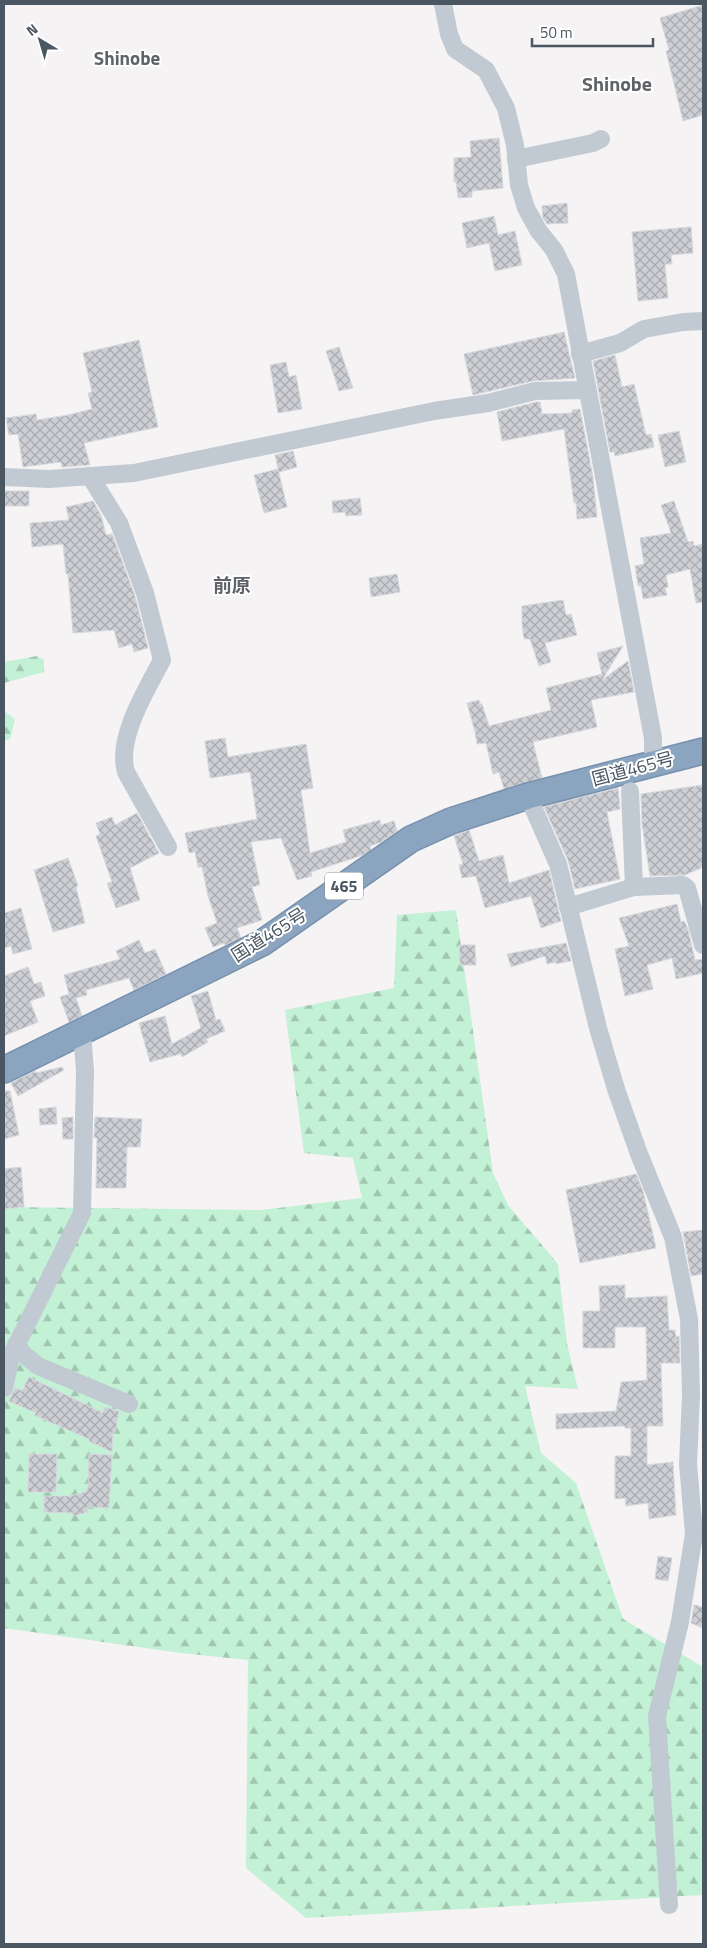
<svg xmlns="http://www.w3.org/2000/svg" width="707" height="1948" font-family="'Titillium Web','Noto Sans JP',sans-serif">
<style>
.forest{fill:url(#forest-firs)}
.building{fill:url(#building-cross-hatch);stroke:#d7d9de}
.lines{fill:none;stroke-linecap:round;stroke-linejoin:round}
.highway-casing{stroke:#7690ad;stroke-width:28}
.minor{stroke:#c1cad2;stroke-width:18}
.highway{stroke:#8ba5c1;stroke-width:25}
.labels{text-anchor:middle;stroke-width:4;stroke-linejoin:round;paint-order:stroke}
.shield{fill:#fff;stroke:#808990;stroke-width:1}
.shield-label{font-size:16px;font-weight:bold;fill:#4a5661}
.street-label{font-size:18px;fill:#4a5661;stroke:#fff}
.neighbourhood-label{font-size:19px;font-weight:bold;fill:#5f6368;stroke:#fff}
.quarter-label{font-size:20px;font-weight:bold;fill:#5f6368;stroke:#fff}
</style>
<defs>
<pattern id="forest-firs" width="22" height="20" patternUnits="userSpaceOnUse" patternTransform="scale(1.25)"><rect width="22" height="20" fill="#c3f1d5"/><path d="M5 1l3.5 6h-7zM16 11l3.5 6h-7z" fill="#a0c6b0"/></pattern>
<pattern id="building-cross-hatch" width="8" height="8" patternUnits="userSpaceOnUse" patternTransform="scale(1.25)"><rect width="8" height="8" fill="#cdcfd5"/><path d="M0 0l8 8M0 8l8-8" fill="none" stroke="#a8abb0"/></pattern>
</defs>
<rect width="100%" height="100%" fill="#f5f3f3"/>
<g class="forest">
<polygon points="37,656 44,660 44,672 4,683 4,662"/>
<polygon points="4,711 15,719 10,739 4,741"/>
<polygon points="456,910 493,1173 508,1205 558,1264 567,1344 578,1389 525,1386 541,1453 576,1483 623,1619 703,1667 703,1895 306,1918 246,1868 248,1660 181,1653 4,1628 4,1207 261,1210 362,1198 353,1158 304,1153 285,1010 394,988 397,915"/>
</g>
<g class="building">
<polygon points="703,5 703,115 683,121 666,51 669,50 660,18"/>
<polygon points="499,138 503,188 472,191 472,197 458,198 456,181 454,182 454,158 471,157 470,141"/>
<polygon points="567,203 568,223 547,224 543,218 542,206"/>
<polygon points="494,216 498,235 515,231 522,265 495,271 489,243 467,248 462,223"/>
<polygon points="691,227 693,253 671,255 672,264 665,264 668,298 638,301 632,232"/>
<polygon points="564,332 575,378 533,381 473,395 464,354"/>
<polygon points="139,340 158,427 84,443 90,465 62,467 61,462 23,467 18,434 9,435 6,418 36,414 37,420 68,415 92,409 88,393 92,392 83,353"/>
<polygon points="339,347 353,388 339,391 326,351"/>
<polygon points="615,355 622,387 634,384 646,435 651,434 654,447 615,456 614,452 610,452 593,361"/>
<polygon points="286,362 289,377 296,375 302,409 278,413 270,365"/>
<polygon points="536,402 540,402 542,414 572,413 572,410 580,409 593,477 597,517 577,519 576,502 574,503 564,429 502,441 497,412"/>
<polygon points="679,431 686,462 665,467 658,435"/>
<polygon points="293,451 297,467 279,472 275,455"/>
<polygon points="278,469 287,507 264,513 254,475"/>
<rect x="4" y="491" width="25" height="15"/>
<polygon points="360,498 362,515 346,516 345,512 333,513 332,501"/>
<polygon points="93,501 101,515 106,535 112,534 135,596 148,648 134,652 132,644 119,648 114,630 73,633 68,574 66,574 63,544 32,547 30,523 69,520 66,507"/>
<polygon points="674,501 688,542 693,541 694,546 703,544 703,602 696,603 690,569 666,575 668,587 665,588 667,595 643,599 641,586 638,586 635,566 644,564 640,538 671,533 661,505"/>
<polygon points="397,574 400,592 371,597 369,578"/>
<polygon points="563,600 566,615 571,614 577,635 545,643 551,662 539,666 530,639 524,639 522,625 522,606"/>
<polygon points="623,646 602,680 628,661 634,692 591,700 597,727 533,742 542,778 504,789 499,772 493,774 486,743 477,744 475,732 467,703 479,700 480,704 482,704 489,726 551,710 546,688 602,674 597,653"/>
<polygon points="225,738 228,757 306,744 313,788 301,790 310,853 346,842 343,830 380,820 381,825 394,821 397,831 381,842 370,846 371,850 363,855 311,872 312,876 297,880 281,838 251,842 260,885 252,887 262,920 237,928 241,938 225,945 224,943 213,947 205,928 217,923 208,896 202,867 198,867 195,852 189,853 185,833 257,819 250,772 210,778 205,741"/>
<polygon points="703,785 703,867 685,875 650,876 642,824 641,794"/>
<polygon points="618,788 620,809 607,812 620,879 575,889 568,860 544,807"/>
<polygon points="137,813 159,853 130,868 140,900 116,908 107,883 112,882 96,836 100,834 96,823 112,817 115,825"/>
<polygon points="469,830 479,861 503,855 509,883 549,870 561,921 541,928 531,896 485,908 476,876 462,878 459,865 463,864 454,836"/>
<polygon points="68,858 78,886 76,887 85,923 53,932 34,870"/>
<polygon points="677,904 681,922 684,921 688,929 695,960 703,959 703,973 676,979 672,958 647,965 653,989 625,996 615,949 629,946 619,918"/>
<polygon points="21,908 32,949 13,954 11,946 4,948 4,913"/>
<polygon points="139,940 145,953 155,949 166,974 134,990 129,978 86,990 87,995 76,998 82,1016 69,1022 60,997 69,994 64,975 120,959 116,951"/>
<polygon points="566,943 571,961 556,964 556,962 547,964 545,956 511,967 507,954"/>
<polygon points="459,945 475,945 476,965 460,965"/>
<polygon points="28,967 34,984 41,982 45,996 30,1001 38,1022 4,1036 4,976"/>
<polygon points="208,991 216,1020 220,1019 225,1031 206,1039 208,1042 182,1057 180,1054 150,1062 139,1023 165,1016 172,1044 201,1028 191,996"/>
<polygon points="62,1067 64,1070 18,1096 11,1083 35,1071 36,1073"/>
<polygon points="4,1091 10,1091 19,1135 4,1139"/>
<polygon points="56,1107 57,1124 40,1125 39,1109"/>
<polygon points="73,1117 73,1139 63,1139 62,1118"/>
<polygon points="95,1117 142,1119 140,1147 127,1147 126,1188 96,1188 97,1138 94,1138"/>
<polygon points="21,1167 24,1207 4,1209 4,1169"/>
<polygon points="636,1174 643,1191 656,1248 580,1263 566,1190"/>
<polygon points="703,1230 703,1274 691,1276 683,1232"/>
<polygon points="625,1285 625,1298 667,1296 669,1330 675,1330 676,1337 679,1336 680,1363 661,1363 663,1426 647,1426 647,1465 673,1462 676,1515 649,1519 648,1503 626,1506 625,1498 615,1499 615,1456 631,1456 631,1428 625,1428 625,1426 556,1429 556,1414 616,1411 621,1382 647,1380 646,1327 615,1327 615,1348 583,1348 583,1311 600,1311 599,1286"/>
<polygon points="29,1377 103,1413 104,1407 119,1411 115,1432 113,1432 112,1452 89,1441 89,1439 34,1415 36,1413 9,1401 15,1388 22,1391"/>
<polygon points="29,1454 57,1454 56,1492 28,1492"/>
<polygon points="89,1454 112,1455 109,1508 87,1507 88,1512 73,1516 73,1513 44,1512 44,1496 70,1496 86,1492 86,1489 88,1489"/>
<polygon points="658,1556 672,1558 668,1581 655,1579"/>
<polygon points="694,1605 703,1607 703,1628 691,1623"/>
</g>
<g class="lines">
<g class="highway-casing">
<polyline id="highway" points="4,1070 262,943 411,839 451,821 528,796 703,751"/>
</g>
<g class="minor">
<polyline points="443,4 449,34 455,49 486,70 506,108 515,145 519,185 526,208 538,230 554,250 566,274 653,738 653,763"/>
<polyline points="516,159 593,143 601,139"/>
<polyline points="580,354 620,343 644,329 683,322 703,321"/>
<path d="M90 476 119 523 145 593 162 660C147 689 116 738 126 772L168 847"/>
<polyline points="4,477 49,479 134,473 434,411 488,403 535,391 587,390"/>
<polyline points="630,791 634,887"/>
<polyline points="528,796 558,864 598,1028 616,1089 639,1154 673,1237 689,1319 691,1395 688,1464 694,1534 680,1622 657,1716 669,1905"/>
<polyline points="568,907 634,887 683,885 687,888 703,945"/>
<polyline points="17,1343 22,1353 38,1366 129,1404"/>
<polyline points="4,1388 11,1356 82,1213 85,1071 82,1032"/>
</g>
<use href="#highway" class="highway"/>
</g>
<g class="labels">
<rect class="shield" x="325" y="872.5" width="38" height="27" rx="4"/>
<g class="shield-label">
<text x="344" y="892">465</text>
</g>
<g class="street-label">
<text transform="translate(633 769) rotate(-15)" y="6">国道465号</text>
<text transform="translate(269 935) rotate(-32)" y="6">国道465号</text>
</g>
<g class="neighbourhood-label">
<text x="127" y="65">Shinobe</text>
<text x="232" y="592">前原</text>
</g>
<g class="quarter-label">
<text x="617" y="91">Shinobe</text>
</g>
</g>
<rect width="707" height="1948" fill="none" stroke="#4a5661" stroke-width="10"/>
<g transform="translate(40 40) rotate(322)" stroke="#ffffff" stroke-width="4" paint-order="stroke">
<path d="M0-4L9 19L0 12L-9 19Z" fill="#4a5661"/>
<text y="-8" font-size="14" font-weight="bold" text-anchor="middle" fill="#4a5661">N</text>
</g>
<path d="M532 38v8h121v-8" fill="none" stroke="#4a5661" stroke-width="2.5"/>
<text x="540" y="38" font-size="15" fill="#4a5661" stroke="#ffffff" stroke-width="4" paint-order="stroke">50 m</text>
</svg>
